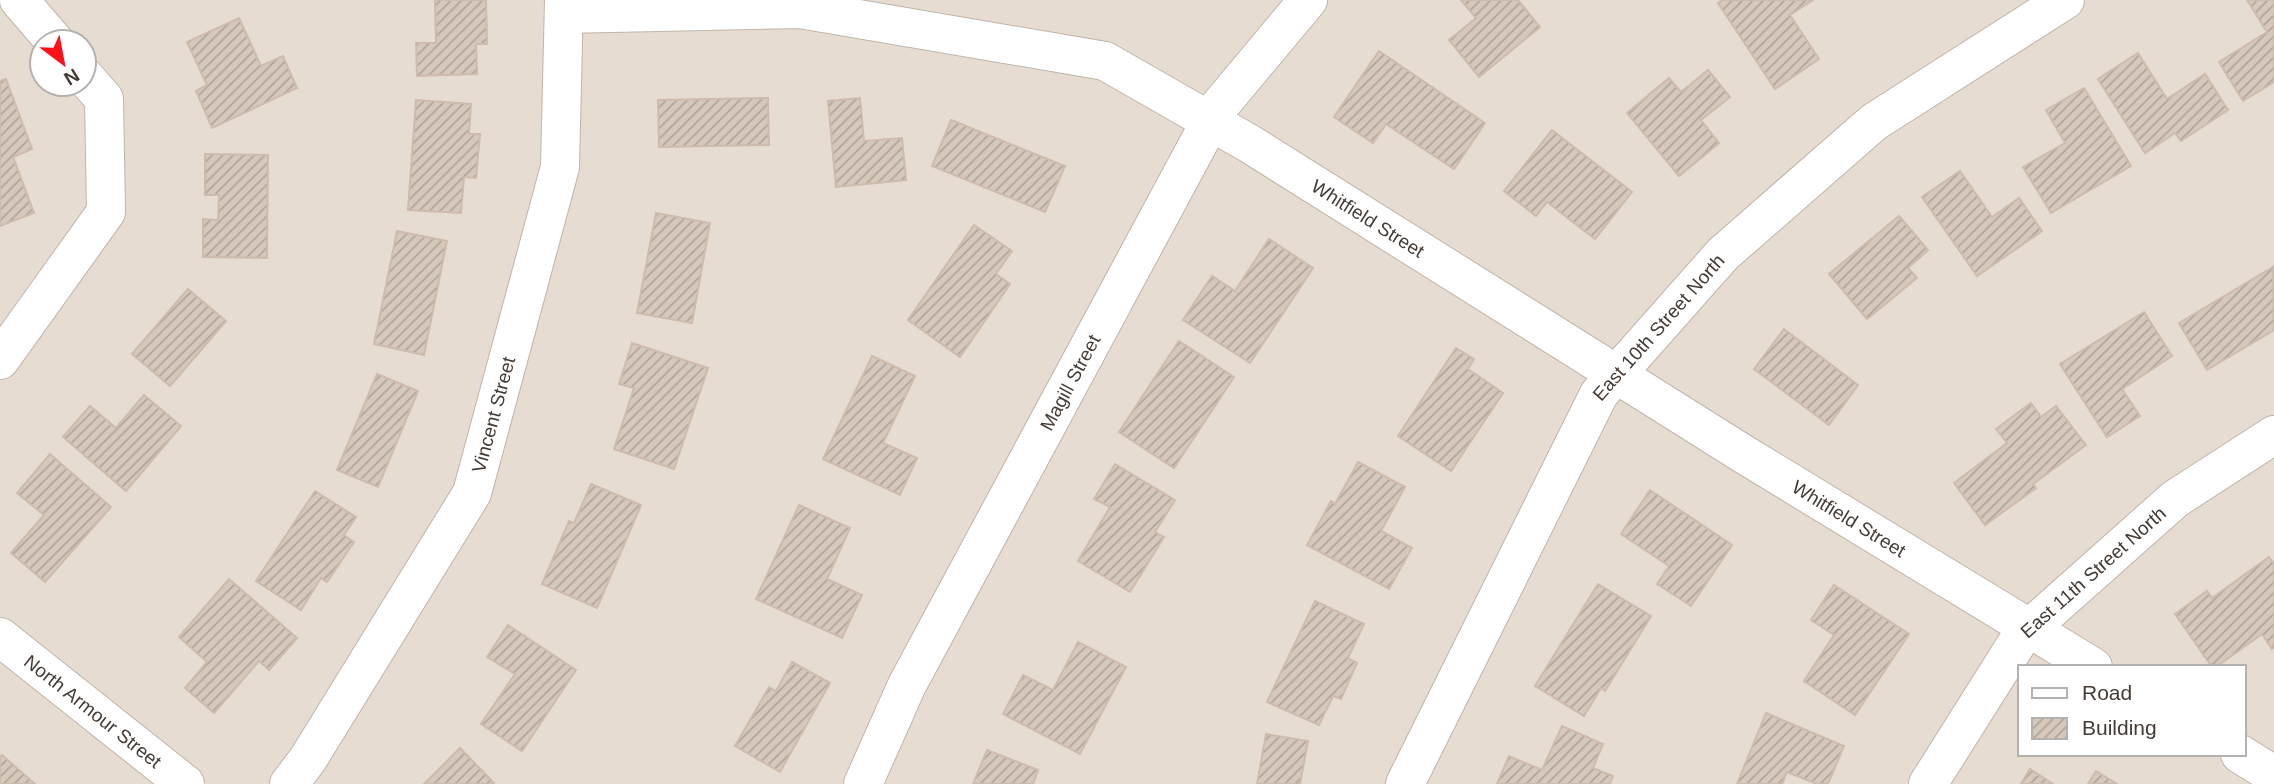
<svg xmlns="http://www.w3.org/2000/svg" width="2274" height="784" font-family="Helvetica,sans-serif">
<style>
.residential{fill:#e7dcd2;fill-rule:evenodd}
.building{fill:url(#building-hatch);stroke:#cfbbac;stroke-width:2}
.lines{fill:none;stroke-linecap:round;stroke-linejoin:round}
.street-casing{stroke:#c1b4aa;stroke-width:40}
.street{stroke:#fff;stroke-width:38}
.labels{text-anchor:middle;stroke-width:5;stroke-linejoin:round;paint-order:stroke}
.street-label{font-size:19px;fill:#453b34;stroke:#fff}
</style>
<defs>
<pattern id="building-hatch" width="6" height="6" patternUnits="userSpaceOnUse" patternTransform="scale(1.75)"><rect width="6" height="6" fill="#d7c8bc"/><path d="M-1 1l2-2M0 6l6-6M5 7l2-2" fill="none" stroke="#b0a49a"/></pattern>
</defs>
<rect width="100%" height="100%" fill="#f2ebe4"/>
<path class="residential" d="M0 0H2274V784H0ZM42 42H84V84H42ZM2020 667H2244V754H2020Z"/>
<g class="building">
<polygon points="435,0 486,0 487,44 476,44 477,74 417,76 416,43 436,43"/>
<polygon points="1461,0 1518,0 1540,27 1479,77 1449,40 1476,18"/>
<polygon points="1722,0 1813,0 1790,15 1819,59 1775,89 1718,3"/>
<polygon points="2247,0 2274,0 2274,82 2243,101 2219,62 2267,32"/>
<polygon points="239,18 261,66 283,56 297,88 212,128 196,91 207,85 187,42"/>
<polygon points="1379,51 1485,123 1454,169 1386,124 1373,143 1334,117"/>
<polygon points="2138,53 2167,99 2205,74 2228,110 2181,141 2175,133 2145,153 2098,79"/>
<polygon points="1708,70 1730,97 1701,120 1719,143 1679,176 1627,113 1669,78 1681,92"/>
<polygon points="6,79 32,149 13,157 34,213 0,226 0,81"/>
<polygon points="2084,88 2131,166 2051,213 2023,167 2065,143 2046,110"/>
<polygon points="768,98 769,145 659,147 658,100"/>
<polygon points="860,98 864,141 902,138 906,180 836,187 828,101"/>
<polygon points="416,100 471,104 469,134 480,134 476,178 464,177 461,213 408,210"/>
<polygon points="951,120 1065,166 1045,212 932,166"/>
<polygon points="1552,130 1632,192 1595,239 1547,202 1536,216 1504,191"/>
<polygon points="205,154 268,155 267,258 203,257 203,219 218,220 219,195 205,195"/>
<polygon points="1960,171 1992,217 2019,198 2042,231 1977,276 1922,197"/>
<polygon points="656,213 710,223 692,323 637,313"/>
<polygon points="1899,216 1928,250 1908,268 1917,278 1867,319 1829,274"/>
<polygon points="974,225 1012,251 996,274 1010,284 960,357 908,320"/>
<polygon points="397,231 447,241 424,355 374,344"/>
<polygon points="1269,239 1313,268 1250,363 1183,320 1212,276 1235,291"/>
<polygon points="2273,267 2274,330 2207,370 2179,323"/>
<polygon points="188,289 226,321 170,386 132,354"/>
<polygon points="2144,312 2172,356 2122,389 2140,416 2107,437 2060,364"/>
<polygon points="1784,329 1858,385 1829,425 1754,369"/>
<polygon points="1179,341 1234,377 1174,468 1119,432"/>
<polygon points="632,343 708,368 674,469 614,449 634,388 619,384"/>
<polygon points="1456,348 1474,359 1468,369 1503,393 1451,471 1398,436"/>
<polygon points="872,356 915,376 883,443 917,458 900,495 823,459"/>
<polygon points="377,374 418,391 378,487 337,470"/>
<polygon points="144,395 181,426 126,491 63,437 90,406 116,428"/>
<polygon points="2031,403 2041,417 2056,406 2086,445 2033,484 2036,488 1985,525 1954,483 2007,443 1996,429"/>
<polygon points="50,454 111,507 45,582 11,553 44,515 17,493"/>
<polygon points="1358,462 1405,487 1381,531 1412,548 1389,589 1307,545 1331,501 1335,504"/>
<polygon points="1115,464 1175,500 1155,532 1164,537 1130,592 1078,561 1110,507 1094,499"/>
<polygon points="591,484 641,505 597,608 542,584 569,521 574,523"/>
<polygon points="1650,490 1732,545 1691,606 1657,584 1669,566 1621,534"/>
<polygon points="315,491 356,517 344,535 354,542 327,582 321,578 301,610 256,581"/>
<polygon points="799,505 850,528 827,579 862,595 842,638 756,599"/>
<polygon points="2269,557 2274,564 2274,647 2272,649 2262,634 2216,667 2212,667 2175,614 2207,591 2212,598"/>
<polygon points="229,579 297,638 269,670 259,661 214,713 185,688 207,662 179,637"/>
<polygon points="1598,584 1651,616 1605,691 1601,688 1584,716 1535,686"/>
<polygon points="1834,585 1909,634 1855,715 1804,681 1834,635 1811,620"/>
<polygon points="1315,601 1364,624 1348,658 1357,663 1341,699 1333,696 1319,725 1267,702"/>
<polygon points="508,625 576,670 522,751 481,724 515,674 487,657"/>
<polygon points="1078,642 1126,667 1080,754 1003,714 1023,675 1053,690"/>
<polygon points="792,662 830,683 780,772 735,746 769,687 776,691"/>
<polygon points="1766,713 1844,746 1828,784 1817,784 1787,772 1782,784 1737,784"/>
<polygon points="1562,726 1603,744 1593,768 1613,776 1610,784 1497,784 1509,756 1542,770"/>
<polygon points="1266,734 1308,741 1300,784 1257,784"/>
<polygon points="460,748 494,783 493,784 424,784"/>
<polygon points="987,750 1038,770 1033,784 973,784"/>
<polygon points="2,755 35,784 0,784 0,757"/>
<polygon points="2030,769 2053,784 2021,784"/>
<polygon points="2096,771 2117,784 2088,784"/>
</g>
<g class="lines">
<g class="street-casing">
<g id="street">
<polyline points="19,0 55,42"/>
<path id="s1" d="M564 14 800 9 1105 61 1250 144 1745 455 2093 667"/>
<polyline points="0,360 106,212 104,99 84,76"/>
<path id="s2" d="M0 637 185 784"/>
<polyline points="2240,754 2274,775"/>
<path id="s3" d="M289 784 308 759 472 493 560 167 564 0"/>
<path id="s4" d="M863 784 907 685 1217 109 1308 0"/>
<path id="s5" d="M1405 784 1599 394 1723 254 1874 122 2065 0"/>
<path id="s6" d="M1928 784 2022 635 2175 499 2274 435"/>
</g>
</g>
<use href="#street" class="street"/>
</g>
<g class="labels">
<g class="street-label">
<text dy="7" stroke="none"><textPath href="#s1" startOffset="852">Whitfield Street</textPath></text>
<text dy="7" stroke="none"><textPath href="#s5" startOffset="525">East 10th Street North</textPath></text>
<text dy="7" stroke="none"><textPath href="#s4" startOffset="452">Magill Street</textPath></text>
<text dy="7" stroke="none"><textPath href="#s3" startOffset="425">Vincent Street</textPath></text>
<text dy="7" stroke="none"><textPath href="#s1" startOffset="1419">Whitfield Street</textPath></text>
<text dy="7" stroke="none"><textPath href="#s6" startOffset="271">East 11th Street North</textPath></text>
<text dy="7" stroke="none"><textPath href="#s2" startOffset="119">North Armour Street</textPath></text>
</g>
</g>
<rect x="2018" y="665" width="228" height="91" fill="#ffffff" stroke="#b5b1ae" stroke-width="2"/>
<rect x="2032" y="688" width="35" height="10" fill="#ffffff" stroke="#b5b1ae" stroke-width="2"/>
<text x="2082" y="700" font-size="21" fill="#453b34">Road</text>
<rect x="2032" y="718" width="35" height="21" fill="url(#building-hatch)" stroke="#b5b1ae" stroke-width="2"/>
<text x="2082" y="735" font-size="21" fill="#453b34">Building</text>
<g transform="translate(63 63) rotate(148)"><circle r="33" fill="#ffffff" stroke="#b5b1ae" stroke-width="2"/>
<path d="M0-5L12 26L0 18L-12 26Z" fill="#ff0f17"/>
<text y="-10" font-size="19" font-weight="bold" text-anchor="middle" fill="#453b34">N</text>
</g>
</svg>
